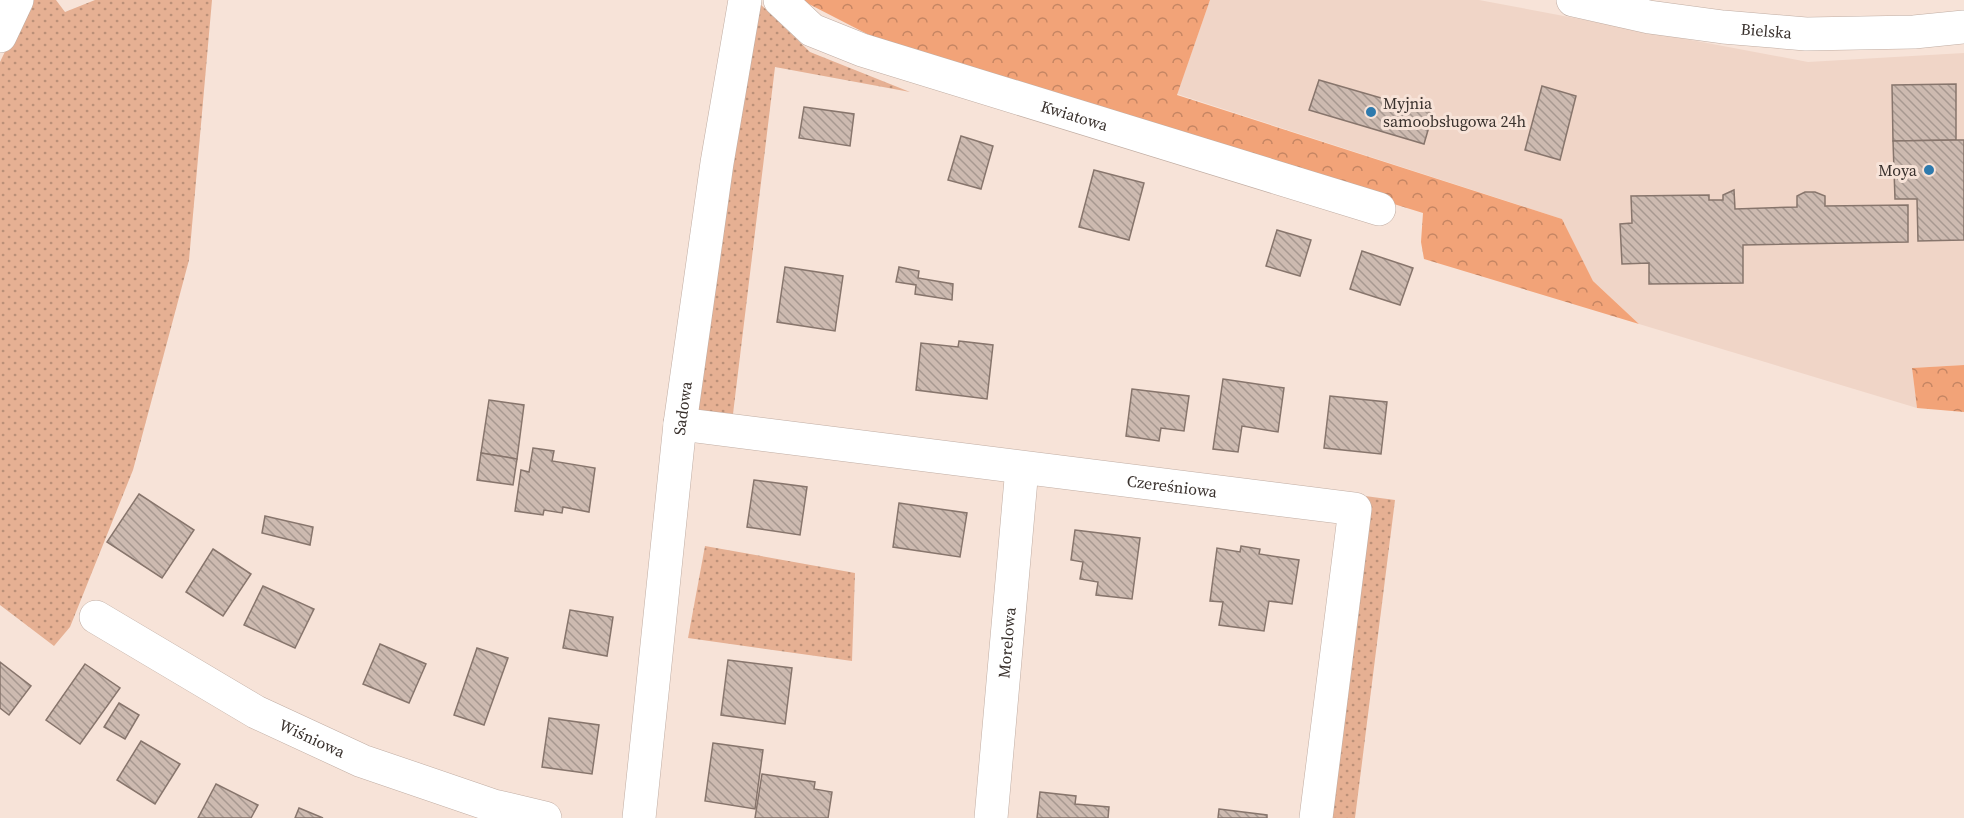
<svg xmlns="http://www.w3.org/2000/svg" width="1964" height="818" font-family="'Source Serif 4',serif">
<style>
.built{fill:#f0d5c7}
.grass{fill:url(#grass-dots)}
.forest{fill:url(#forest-crowns)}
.building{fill:url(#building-back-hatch);stroke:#87756c;stroke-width:1.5}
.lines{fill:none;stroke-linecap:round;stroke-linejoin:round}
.minor-casing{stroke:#c0ada3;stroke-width:34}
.minor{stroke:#fff;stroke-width:33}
.poi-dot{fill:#2e7aad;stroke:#f7e3d8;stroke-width:2}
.labels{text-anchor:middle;stroke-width:6;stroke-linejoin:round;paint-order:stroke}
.street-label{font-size:16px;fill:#39312d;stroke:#f7e3d8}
.poi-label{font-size:16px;fill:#39312d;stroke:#f7e3d8;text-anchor:start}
</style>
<defs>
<pattern id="grass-dots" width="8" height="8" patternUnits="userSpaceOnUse" patternTransform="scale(1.5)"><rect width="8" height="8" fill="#e6b093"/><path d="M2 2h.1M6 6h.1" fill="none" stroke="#bb9078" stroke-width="1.8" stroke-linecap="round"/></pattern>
<pattern id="forest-crowns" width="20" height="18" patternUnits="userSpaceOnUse" patternTransform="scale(1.5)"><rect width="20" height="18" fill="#f2a378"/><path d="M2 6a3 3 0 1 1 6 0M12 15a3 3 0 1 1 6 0" fill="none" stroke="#c58563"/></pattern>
<pattern id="building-back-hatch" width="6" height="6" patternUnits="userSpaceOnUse" patternTransform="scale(1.5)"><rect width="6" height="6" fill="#cdbab0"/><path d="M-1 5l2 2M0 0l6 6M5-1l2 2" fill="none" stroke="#a79890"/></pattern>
</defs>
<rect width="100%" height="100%" fill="#f7e3d8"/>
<polygon class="built" points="1210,0 1479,0 1808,62 1964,53 1964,365 1912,368 1917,408 1639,324 1593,281 1562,219 1177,94"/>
<g class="grass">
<polygon points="30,0 56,0 65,12 95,0 212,0 189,260 133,470 70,627 54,646 0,605 0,62"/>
<polygon points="758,2 810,52 910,92 775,67 733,414 695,410"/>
<polygon points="1365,496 1395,500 1355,818 1325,818"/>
<polygon points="705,546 855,573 852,661 688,638"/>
</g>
<g class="forest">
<polygon points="801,0 1210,0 1177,95 1562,219 1593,281 1639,324 1424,259 1421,242 1423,213 1164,133 871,36"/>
<polygon points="1964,365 1964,412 1917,408 1912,368"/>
</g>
<g class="building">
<polygon points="1319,80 1433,113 1424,144 1309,110"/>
<polygon points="1956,84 1956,140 1893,141 1892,85"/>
<polygon points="1542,86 1576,96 1560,160 1525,150"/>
<polygon points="804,107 854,114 850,146 799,138"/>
<polygon points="961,136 993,146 981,189 948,180"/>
<polygon points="1956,140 1964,140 1964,240 1918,241 1917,199 1895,199 1893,141"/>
<polygon points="1094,170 1144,183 1129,240 1079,227"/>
<polygon points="1734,190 1735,209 1797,207 1797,196 1805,192 1815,192 1825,196 1825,206 1908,205 1908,242 1743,245 1743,283 1649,284 1649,263 1622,264 1620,224 1632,223 1631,196 1709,195 1709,200 1723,200 1723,195"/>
<polygon points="1277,230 1311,240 1300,276 1266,266"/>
<polygon points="1362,251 1413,268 1400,305 1350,289"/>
<polygon points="785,267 843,276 835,331 777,322"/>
<polygon points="899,267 919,271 918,278 953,284 952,300 915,294 916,285 896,282"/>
<polygon points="959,341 993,345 987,399 916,390 921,343 958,347"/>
<polygon points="1223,379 1284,388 1278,432 1242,426 1238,452 1213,449"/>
<polygon points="1132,389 1189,396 1184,431 1161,428 1159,441 1126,436"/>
<polygon points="1330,396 1387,402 1381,454 1324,448"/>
<polygon points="489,400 524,405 517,459 481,453"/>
<polygon points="533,448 554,451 552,461 595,468 589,512 563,507 562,513 544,510 543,515 515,511 521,470 529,472"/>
<polygon points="481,453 517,459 513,485 477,480"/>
<polygon points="754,480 807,487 800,535 747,527"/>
<polygon points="139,494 194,530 162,578 107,542"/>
<polygon points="899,503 967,513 960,557 893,547"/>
<polygon points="265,516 313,527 310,545 262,533"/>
<polygon points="1075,530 1140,538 1132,599 1096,595 1098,582 1080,579 1083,562 1071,560"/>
<polygon points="1241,546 1260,549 1259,554 1299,560 1292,604 1269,601 1264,631 1219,625 1223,602 1210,601 1217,548 1240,552"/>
<polygon points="213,549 251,574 223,616 186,592"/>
<polygon points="263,586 314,609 295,648 244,625"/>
<polygon points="570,610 613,617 607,656 563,648"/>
<polygon points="380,644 426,664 409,703 363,684"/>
<polygon points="477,648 508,658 484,725 454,715"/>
<polygon points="728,660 792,668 785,724 721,715"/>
<polygon points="0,662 31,686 9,715 0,708"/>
<polygon points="85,664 120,688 80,744 46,720"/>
<polygon points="119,703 139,715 125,739 104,727"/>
<polygon points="549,718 599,725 592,774 542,767"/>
<polygon points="141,741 180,764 155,804 117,780"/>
<polygon points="713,743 763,750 755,809 705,801"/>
<polygon points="762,774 815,782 814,789 832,792 828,818 755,818"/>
<polygon points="216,784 258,805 251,818 198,818"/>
<polygon points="1040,792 1076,796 1075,804 1109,807 1108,818 1037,818"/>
<polygon points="299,808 323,818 295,818"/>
<polygon points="1219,809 1267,815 1267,818 1218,818"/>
</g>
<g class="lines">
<g class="minor-casing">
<g id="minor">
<path id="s1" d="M780 0 812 30 862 50 1379 209"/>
<path id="s2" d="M1573 0 1649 17 1723 27 1806 34 1914 32 1964 27"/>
<polyline points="0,36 17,0"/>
<path id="s3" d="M680 424 1355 509 1316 818"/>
<path id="s4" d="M96 617 256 712 362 761 494 806 545 818"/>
<path id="s5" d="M639 818 680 424 717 163 745 0"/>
<path id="s6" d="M991 818 1022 468"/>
</g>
</g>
<use href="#minor" class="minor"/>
</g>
<g class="poi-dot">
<circle cx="1371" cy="112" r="6"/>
<circle cx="1929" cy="170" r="6"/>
</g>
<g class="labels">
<g class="street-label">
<text dy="6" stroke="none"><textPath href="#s2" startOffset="196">Bielska</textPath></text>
<text dy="6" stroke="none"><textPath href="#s1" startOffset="320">Kwiatowa</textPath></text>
<text dy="6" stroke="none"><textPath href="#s5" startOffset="412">Sadowa</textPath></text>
<text dy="6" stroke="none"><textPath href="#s3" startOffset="496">Czereśniowa</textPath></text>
<text dy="6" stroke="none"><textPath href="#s6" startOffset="176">Morelowa</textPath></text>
<text dy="6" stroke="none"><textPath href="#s4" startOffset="248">Wiśniowa</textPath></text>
</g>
<g class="poi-label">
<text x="1383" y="109">Myjnia<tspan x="1383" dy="18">samoobsługowa 24h</tspan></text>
<text x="1917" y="176" text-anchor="end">Moya</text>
</g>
</g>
</svg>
